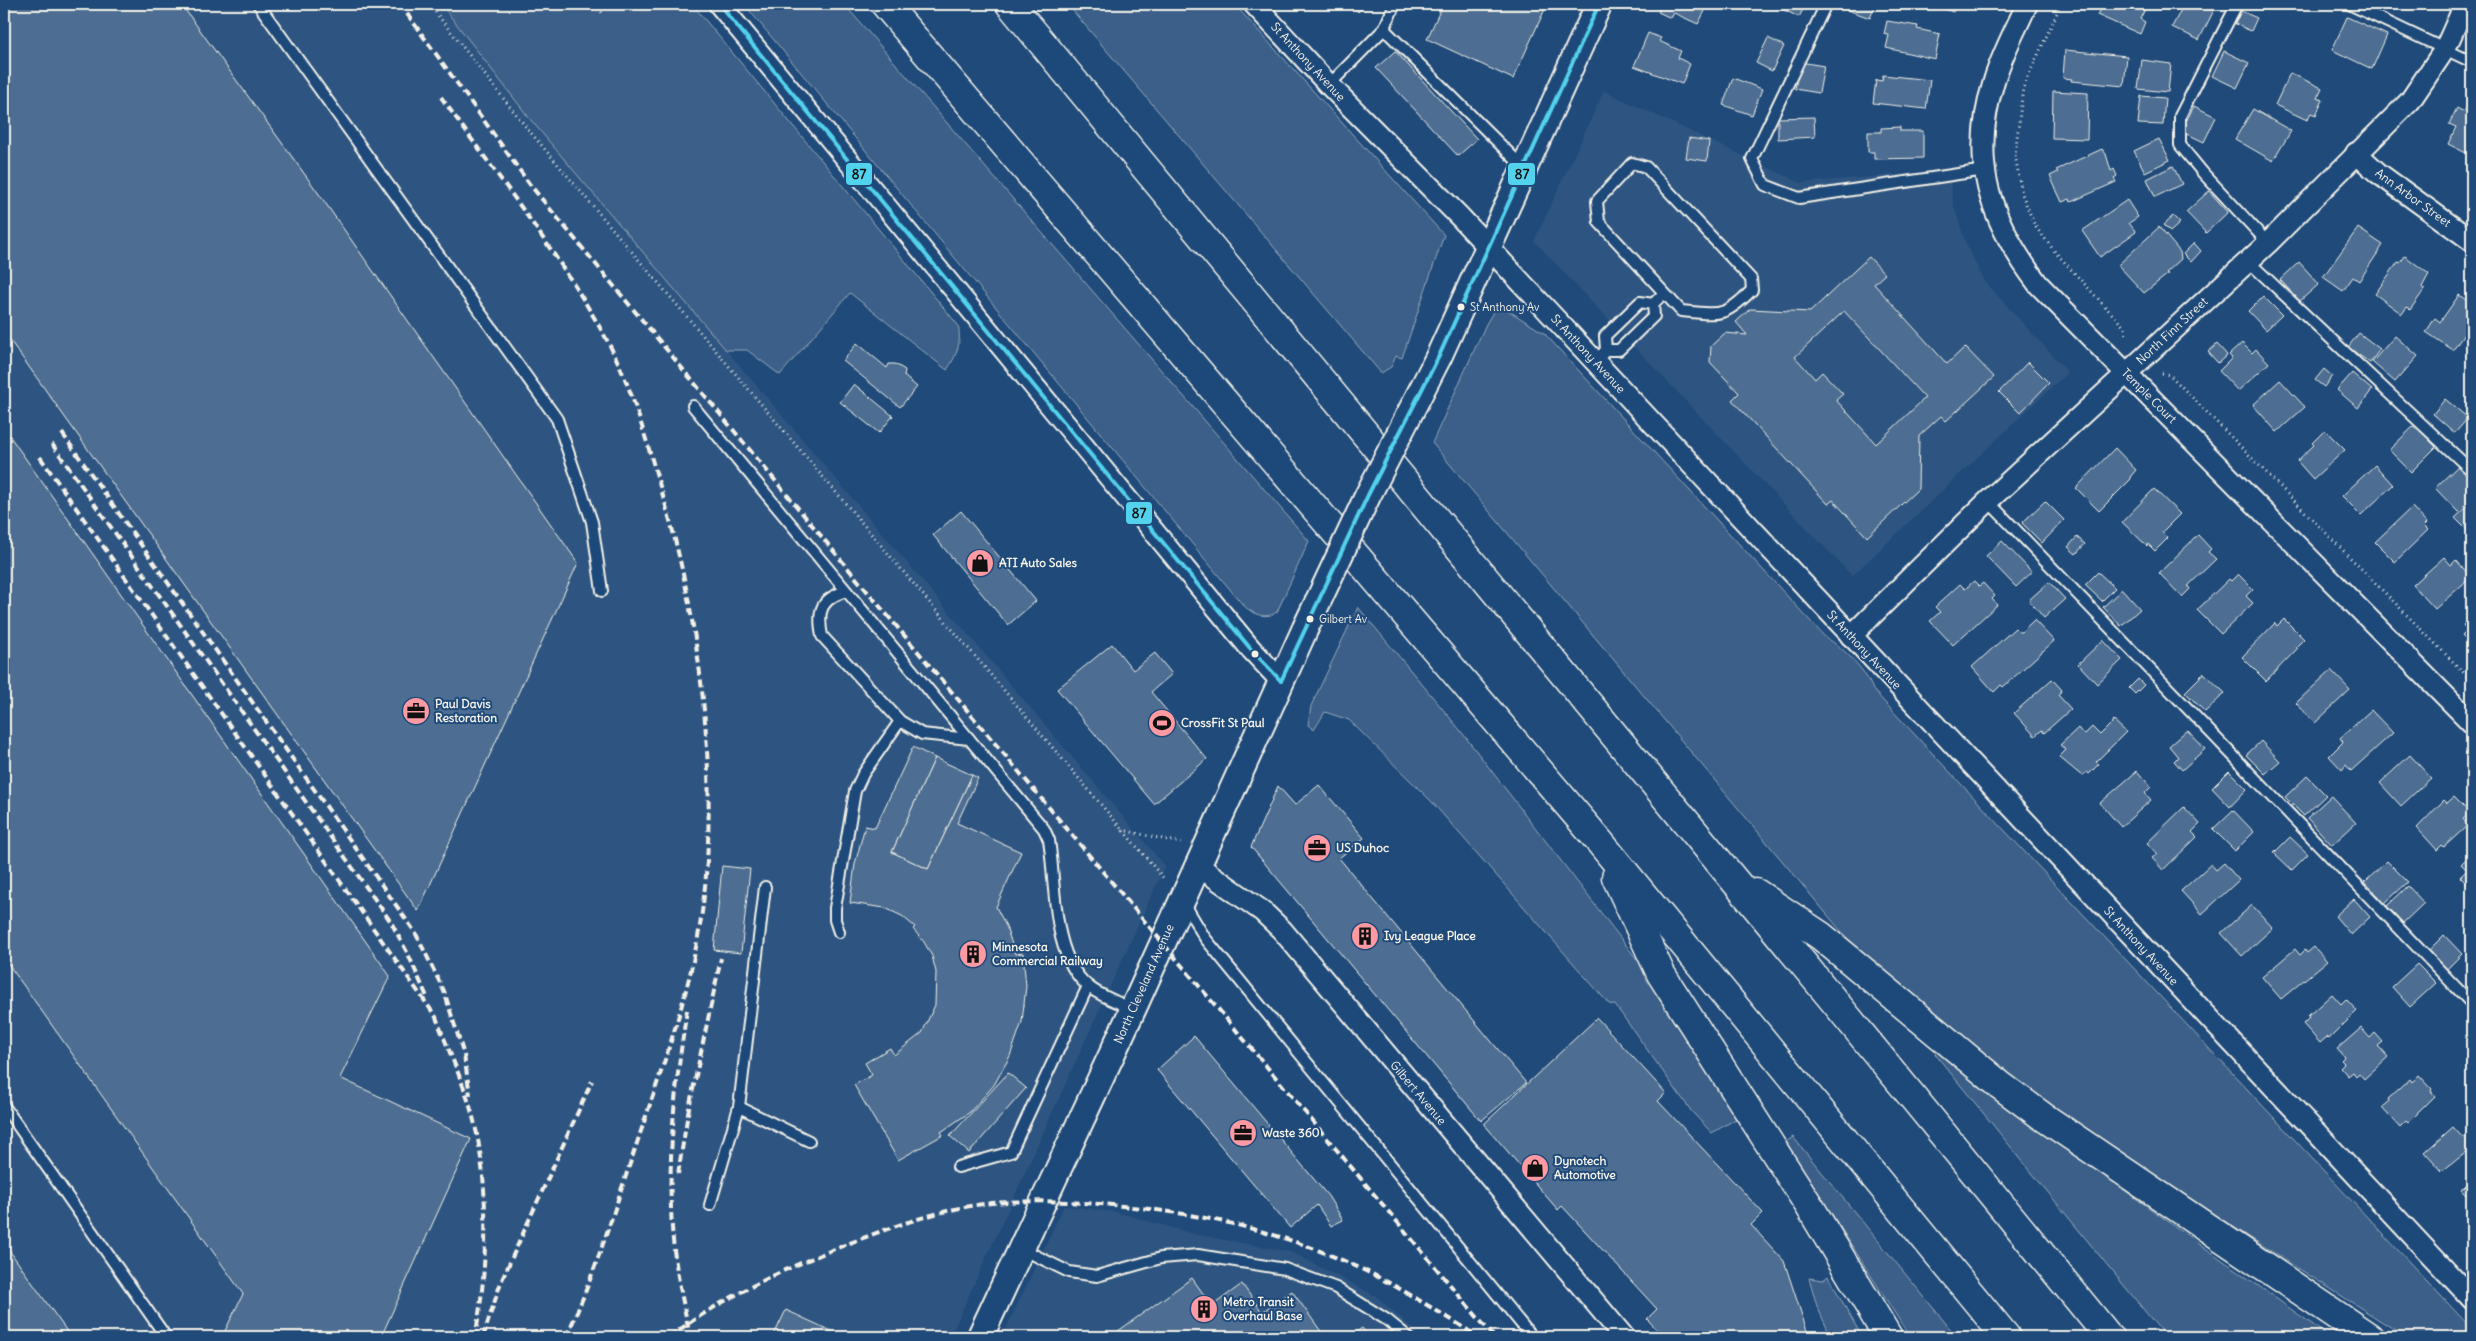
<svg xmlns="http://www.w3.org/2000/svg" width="2476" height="1341" font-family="Delius,sans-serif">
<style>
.built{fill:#2d5581}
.green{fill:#3a5f88;stroke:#97a8b8}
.building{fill:#4d6e92;stroke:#f4f1e8;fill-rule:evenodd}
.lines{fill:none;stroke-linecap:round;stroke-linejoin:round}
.service-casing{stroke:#f4f1e8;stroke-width:14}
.minor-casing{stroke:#f4f1e8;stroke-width:24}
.tertiary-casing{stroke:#f4f1e8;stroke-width:29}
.motorway-casing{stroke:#f4f1e8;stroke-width:31}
.path{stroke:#f4f1e8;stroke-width:3;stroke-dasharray:1 4;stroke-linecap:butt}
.service{stroke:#1f4a7a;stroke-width:10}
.minor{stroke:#1f4a7a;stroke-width:20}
.tertiary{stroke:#1f4a7a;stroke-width:25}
.motorway{stroke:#1f4a7a;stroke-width:28}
.rail{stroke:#f4f1e8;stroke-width:4;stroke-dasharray:8 4;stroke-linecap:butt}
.tertiary-bridge-casing{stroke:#f4f1e8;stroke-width:29;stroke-linecap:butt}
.tertiary-bridge{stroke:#1f4a7a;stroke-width:25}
.bus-1-casing{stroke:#1f4a7a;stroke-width:8}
.bus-1{stroke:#53d2ee;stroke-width:4}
.bus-dot{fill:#f4f1e8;stroke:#1f4a7a;stroke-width:2}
.labels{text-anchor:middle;stroke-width:4;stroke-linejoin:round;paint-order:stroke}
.bus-label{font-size:11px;fill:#f4f1e8;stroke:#1f4a7a;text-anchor:start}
.street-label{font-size:12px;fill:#f4f1e8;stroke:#1f4a7a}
.poi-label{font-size:12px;font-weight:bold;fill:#f4f1e8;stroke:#1f4a7a;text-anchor:start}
.line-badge{stroke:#1f4a7a;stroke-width:2}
.pale-badge-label{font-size:14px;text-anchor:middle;font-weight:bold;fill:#111}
</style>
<rect width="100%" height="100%" fill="#1f4a7a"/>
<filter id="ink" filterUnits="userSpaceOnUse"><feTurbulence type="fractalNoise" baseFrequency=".02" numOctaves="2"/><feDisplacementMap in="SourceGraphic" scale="10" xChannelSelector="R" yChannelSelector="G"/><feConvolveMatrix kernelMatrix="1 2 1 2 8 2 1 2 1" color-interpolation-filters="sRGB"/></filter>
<g filter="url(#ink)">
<g class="built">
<polygon points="4,4 441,4 530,119 1165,866 950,1337 701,1337 700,1333 696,1337 4,1337"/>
<polygon points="1604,91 1801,183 1949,170 1953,202 1966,244 1985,282 2068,372 1852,576 1534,241"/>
<polygon points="1064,1206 1116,1212 1193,1234 1291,1252 1376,1296 1422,1337 1002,1337"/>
</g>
<g class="green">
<path d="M441 4H692L958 325C962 342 957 355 947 370L850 293 780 375 747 350H726L530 119Z"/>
<path d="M744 4H844L1309 541 1277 612C1265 620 1253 614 1243 605Z"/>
<polygon points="1067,4 1234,4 1444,235 1402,358 1396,356 1391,367 1381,373"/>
<path d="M1496 307 1506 309 1544 333 1825 637C1845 649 1865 669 1873 690L2472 1329V1337H2406L2044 1106 1883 975 1851 943 1432 443 1486 324Z"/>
<polygon points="1358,607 1460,730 1649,975 1741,1116 1712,1133 1692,1112 1615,1005 1609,1004 1431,801 1349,720 1325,712 1314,730 1308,725 1311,706"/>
<polygon points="1938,1048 2036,1127 2330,1337 2166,1337 1935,1054"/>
<polygon points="1793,1137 1957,1337 1910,1337 1786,1142"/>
<polygon points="1828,1276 1862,1337 1831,1337 1817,1306 1809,1278 1823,1280"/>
</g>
<g class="building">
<polygon points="4,4 181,4 319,194 578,563 418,911 4,332"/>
<polygon points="1350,4 1367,4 1358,12"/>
<polygon points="1443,4 1533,4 1545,9 1513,79 1427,39"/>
<polygon points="1662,4 1701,4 1700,6 1706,9 1698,24 1674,13 1671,18 1658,12"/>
<polygon points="1771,4 1806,4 1799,17"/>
<polygon points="1844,4 1876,4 1870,18 1842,8"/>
<polygon points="1932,4 1957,4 1953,12"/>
<polygon points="2103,4 2147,5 2140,19 2145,22 2140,34 2097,15"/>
<polygon points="2184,4 2205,4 2215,8 2199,40 2172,27"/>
<polygon points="2257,4 2273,4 2270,10"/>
<polygon points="2241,11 2257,18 2251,31 2235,24"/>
<polygon points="2347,17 2387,35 2372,69 2332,50"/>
<polygon points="1887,21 1918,26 1917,29 1940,34 1935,59 1886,48 1889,35 1884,34"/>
<polygon points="1648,33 1661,38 1659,41 1681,51 1678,58 1690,64 1682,84 1634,66"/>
<polygon points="1768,38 1784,46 1772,71 1756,63"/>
<polygon points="2065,50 2127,56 2124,86 2071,81 2072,79 2063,78"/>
<polygon points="1395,51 1477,139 1458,156 1376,68"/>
<polygon points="2224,51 2249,63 2237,88 2212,76"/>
<polygon points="2142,60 2171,64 2168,92 2138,89"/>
<polygon points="1800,62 1824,66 1819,93 1795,89"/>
<polygon points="2290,73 2322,88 2317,98 2323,100 2316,115 2311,113 2307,120 2275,105"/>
<polygon points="1883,75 1930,80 1926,109 1873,103 1876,80 1882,81"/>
<polygon points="1733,78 1762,89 1752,115 1723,105"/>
<polygon points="2053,91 2088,93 2087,139 2052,138"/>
<polygon points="2141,96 2165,98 2163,125 2138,124"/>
<polygon points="2194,106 2216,117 2204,142 2181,131"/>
<polygon points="2457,108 2464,112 2466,108 2472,111 2472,156 2448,144 2456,127 2449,124"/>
<polygon points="2253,109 2291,131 2273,161 2235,139"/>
<polygon points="1814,117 1815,137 1778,139 1778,118"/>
<polygon points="1900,127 1900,131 1923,131 1923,158 1874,159 1874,152 1868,152 1868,132 1881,132 1881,128"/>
<polygon points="1689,138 1709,141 1707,161 1686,158"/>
<polygon points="2159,139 2170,160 2145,172 2134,151"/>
<polygon points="2102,149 2106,154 2111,171 2114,169 2117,176 2114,178 2116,182 2071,202 2070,199 2062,202 2050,176 2058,172 2056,170"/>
<polygon points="2173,166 2182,184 2155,197 2147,179"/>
<polygon points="2209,191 2228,212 2206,233 2186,212"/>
<polygon points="2127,200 2138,217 2129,223 2136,232 2100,257 2082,231"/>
<polygon points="2173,216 2180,223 2170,232 2163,225"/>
<polygon points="2159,227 2180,252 2181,259 2166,273 2168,274 2144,293 2118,265"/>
<polygon points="2358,228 2383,245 2359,281 2353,277 2343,291 2323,277"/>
<polygon points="2194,243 2201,251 2191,262 2183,254"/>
<polygon points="2405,256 2429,274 2422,287 2425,289 2410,310 2407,307 2402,314 2375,294 2398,262 2400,263"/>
<path d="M1869 257 1885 274 1874 284 1947 364 1965 347 1994 377 1946 421 1941 416 1919 436 1918 489 1867 537 1833 500 1828 504 1732 400 1739 393 1710 362 1711 346 1725 333 1747 335 1736 322 1750 309 1810 312ZM1844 311 1925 398 1876 444 1836 400 1843 394 1822 372 1815 379 1795 357Z"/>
<polygon points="2299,262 2319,284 2300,301 2280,280"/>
<polygon points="2459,295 2472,304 2472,323 2453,350 2426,332 2435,318 2440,322"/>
<polygon points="2263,296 2282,315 2266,330 2248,311"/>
<polygon points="2359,333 2380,349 2370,363 2348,347"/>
<polygon points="2395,336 2418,356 2395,382 2372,362"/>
<polygon points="857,343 887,368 889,364 895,364 905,370 904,376 917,387 900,407 843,361"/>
<polygon points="2242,343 2252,353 2256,349 2269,363 2238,391 2219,371 2232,358 2229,355"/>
<polygon points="2217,344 2227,355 2218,363 2208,352"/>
<polygon points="2028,362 2049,383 2020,413 1999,392"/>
<polygon points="2324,369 2332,376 2324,387 2315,380"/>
<polygon points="2352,373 2372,390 2358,408 2337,390"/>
<polygon points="2280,380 2305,407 2277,432 2253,405"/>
<polygon points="854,384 893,416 879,433 840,402"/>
<polygon points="2445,399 2468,418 2455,433 2433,414"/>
<polygon points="2415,425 2436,447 2411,472 2389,450"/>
<polygon points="4,428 390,976 340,1078 471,1139 381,1337 222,1337 243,1294 4,958"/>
<polygon points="2325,430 2345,450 2313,479 2297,461 2314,445 2312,443"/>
<polygon points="2115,448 2136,470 2130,477 2131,479 2099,511 2076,488"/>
<polygon points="2375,465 2393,485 2361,515 2342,496"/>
<polygon points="2459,465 2472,480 2472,499 2458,512 2435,488"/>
<polygon points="2154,489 2180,514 2162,532 2168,538 2155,551 2148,544 2147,546 2122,522"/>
<polygon points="2045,501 2064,520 2042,543 2022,523"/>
<polygon points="2472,502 2472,535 2455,518"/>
<polygon points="2412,507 2427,523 2424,526 2428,530 2395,562 2375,542"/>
<polygon points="961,511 1036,601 1008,625 933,535"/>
<polygon points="2198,535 2211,549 2208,552 2216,559 2188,586 2190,589 2182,597 2159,573"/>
<polygon points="2077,537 2085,544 2076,554 2068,547"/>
<polygon points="2002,541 2032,572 2016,587 1986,556"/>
<polygon points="2444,557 2451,565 2456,560 2471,577 2435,609 2413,585"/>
<polygon points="2098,572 2115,588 2102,601 2085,585"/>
<polygon points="2238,574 2253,589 2246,596 2253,603 2221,634 2197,610 2229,579 2231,581"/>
<polygon points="1974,581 1979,586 1983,583 1995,596 1992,599 1997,605 1953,645 1930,621 1940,612 1935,607 1960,584 1965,589"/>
<polygon points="2049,582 2065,599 2044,618 2029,600"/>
<polygon points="2122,589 2140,609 2121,626 2103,607"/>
<polygon points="2472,616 2472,646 2462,635 2467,630 2463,625"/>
<polygon points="2284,619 2304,639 2296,647 2298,648 2266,681 2242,657 2275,623 2277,626"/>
<polygon points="2034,620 2054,641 2003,687 2001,685 1994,692 1972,667 2015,628 2020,633"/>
<polygon points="2103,640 2122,660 2097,684 2078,664"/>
<polygon points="1112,644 1133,670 1155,653 1172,674 1151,692 1207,759 1154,804 1057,689"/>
<polygon points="2331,670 2350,690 2315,723 2296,703"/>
<polygon points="2204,673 2225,693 2205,712 2185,692"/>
<polygon points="2052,679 2062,690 2058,695 2071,709 2044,733 2042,730 2035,736 2014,713"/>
<polygon points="2138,679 2144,685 2135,694 2129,688"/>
<polygon points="2371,710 2393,733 2351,771 2346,765 2342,770 2329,756 2343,742 2340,738"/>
<polygon points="2114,721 2126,732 2096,762 2099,764 2089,774 2087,772 2082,776 2059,757 2066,750 2060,745 2078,728 2084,735 2092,727 2100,735"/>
<polygon points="2187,730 2205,749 2182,770 2174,761 2178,757 2169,746"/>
<polygon points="2261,741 2280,761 2265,774 2246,755"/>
<polygon points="913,747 935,758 892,852 928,869 972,775 978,778 957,823 1021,852 996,907 1006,926 1015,954 1023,953 1026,986 1022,1022 1010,1056 994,1085 970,1112 941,1132 943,1135 898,1160 854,1085 872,1075 865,1063 890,1048 894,1055 922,1033 935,1005 936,972 932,956 924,942 913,929 915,927 902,916 885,908 850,903 855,864 865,826 875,828"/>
<polygon points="2410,755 2431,778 2401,806 2380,783"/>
<polygon points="935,758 972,775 928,869 892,852"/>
<polygon points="2137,771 2151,787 2145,793 2151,800 2121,827 2100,803"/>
<polygon points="2229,771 2247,789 2230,807 2212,788"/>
<polygon points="2307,776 2326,795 2304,816 2285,797"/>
<polygon points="1319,785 1364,838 1339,858 1526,1083 1481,1121 1251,847 1278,786 1295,805"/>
<polygon points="2331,796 2356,823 2332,845 2307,818"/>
<polygon points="2454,797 2470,813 2463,819 2468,825 2444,847 2442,845 2437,850 2417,828 2444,800 2447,803"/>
<polygon points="2184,807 2200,824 2192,832 2197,837 2163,870 2152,858 2157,854 2147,843"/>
<polygon points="2233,810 2254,832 2235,851 2213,829"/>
<polygon points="2290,837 2308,854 2292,870 2274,853"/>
<polygon points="2472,853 2472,889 2460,877 2467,870 2461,864"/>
<polygon points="2387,861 2408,882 2385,903 2365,882"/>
<polygon points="2224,863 2239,880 2202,914 2181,891 2211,864 2216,870"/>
<polygon points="722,866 750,869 741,953 714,950"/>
<polygon points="2408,886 2424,903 2403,923 2387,906"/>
<polygon points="2354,899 2370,917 2351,935 2335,916"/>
<polygon points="2252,905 2273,928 2242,956 2221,933"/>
<polygon points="2444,935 2462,954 2446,970 2428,951"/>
<polygon points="2314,947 2327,961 2281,999 2262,977 2295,949 2300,955 2305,950 2307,953"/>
<polygon points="2417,964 2436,983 2410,1007 2392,987"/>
<polygon points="2332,994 2341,1004 2346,999 2357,1011 2329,1039 2327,1037 2320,1043 2303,1024 2309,1018 2308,1016"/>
<polygon points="1597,1018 1666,1093 1658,1101 1763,1213 1751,1225 1784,1261 1809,1337 1664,1337 1647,1319 1657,1309 1562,1206 1558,1210 1484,1124"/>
<polygon points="2361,1028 2370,1038 2375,1033 2383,1042 2378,1046 2388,1057 2364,1079 2359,1073 2356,1076 2353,1072 2348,1076 2340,1067 2344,1063 2341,1060 2344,1057 2337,1049"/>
<polygon points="1194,1036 1328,1196 1343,1220 1331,1226 1317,1205 1290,1228 1157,1070"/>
<polygon points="1008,1073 1026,1088 969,1153 950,1136"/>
<polygon points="2419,1075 2432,1089 2431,1091 2435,1096 2408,1123 2406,1121 2400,1127 2382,1107 2389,1101 2388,1099 2410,1079 2412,1082"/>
<polygon points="2453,1127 2463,1138 2468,1132 2472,1137 2472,1148 2442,1171 2425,1152"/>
<polygon points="2472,1179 2472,1201 2461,1190"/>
<polygon points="4,1243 71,1337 4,1337"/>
<polygon points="1192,1278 1212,1306 1242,1284 1262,1312 1292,1291 1325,1337 1113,1337 1114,1334"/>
<polygon points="786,1310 844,1337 773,1337"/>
<polygon points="1362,1328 1369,1337 1350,1337"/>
</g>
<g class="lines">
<g class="service-casing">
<g id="service">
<polyline points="258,4 557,419 592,522 602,591"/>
<polyline points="1826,4 1752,159 1765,185 1799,198 1985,170"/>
<polyline points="2237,4 2180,116 2180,145 2203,173 2268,243"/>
<polyline points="2349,4 2472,62"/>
<polyline points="1384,29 1523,167"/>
<polyline points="1329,85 1384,29 1395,4"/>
<path d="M1632 163 1646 167 1751 279 1752 290C1723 319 1719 314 1681 311L1599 222 1597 201Z"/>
<polyline points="2248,261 2472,471"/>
<polyline points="1606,350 1605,336 1640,302 1653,304"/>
<polyline points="1595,362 1606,350 1619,350 1654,316 1653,304 1663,294"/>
<path d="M693 406 1044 829 1049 840C1056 883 1051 956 1088 986 1099 996 1119 1002 1132 1009"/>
<polyline points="1988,501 2472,1004"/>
<path d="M846 591C821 599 817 610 822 636L900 721 922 734 969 739"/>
<polyline points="1184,903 1205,938 1532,1337"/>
<polyline points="839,932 835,920 835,908 855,791 863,774 900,721"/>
<polyline points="4,1106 166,1337"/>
<polyline points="739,1107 809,1141"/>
<polyline points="958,1167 1011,1152 1088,986"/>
<polyline points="710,1205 739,1107 765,887"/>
<polyline points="1022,1249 1069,1272 1097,1276 1161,1258 1198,1255 1285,1269 1336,1288 1387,1320 1408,1337"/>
</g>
</g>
<g class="minor-casing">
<g id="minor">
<polyline points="719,4 1250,648 1281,681"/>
<polyline points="1254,4 1329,85 1460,217 2472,1299"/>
<path d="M2027 4C2016 29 2002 54 1994 81 1969 161 1989 219 2038 284L2472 723"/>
<polyline points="2356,153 2378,173 2472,241"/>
<polyline points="1851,636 1988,501 2268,243 2410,101 2445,49 2465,4"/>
<polyline points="1197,865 1262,911 1282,930 1624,1337"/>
</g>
</g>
<g class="tertiary-casing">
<g id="tertiary">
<polyline points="1439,356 1599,4"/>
<polyline points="980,1337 1133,1009 1305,629"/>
</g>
</g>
<g class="motorway-casing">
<g id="motorway">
<polyline points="885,4 1599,841 2006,1337"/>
<polyline points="1010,4 1839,1007 2109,1337"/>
<polyline points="1616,877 1661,974 1810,1207 1888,1337"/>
<polyline points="1756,893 1821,936 2000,1085 2042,1116 2369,1337"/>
</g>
</g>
<g class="path">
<polyline points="429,4 526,127 1165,880"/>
<polyline points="595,4 603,14"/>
<polyline points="2061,4 2023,88 2015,155 2022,194 2035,226 2056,253 2125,328 2126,337"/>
<polyline points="2162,373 2170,375 2472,681"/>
<polyline points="1122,830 1181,843"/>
</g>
<use href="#service" class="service"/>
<use href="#minor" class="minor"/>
<use href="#tertiary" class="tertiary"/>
<use href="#motorway" class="motorway"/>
<g class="rail">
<polyline points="400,4 531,186 856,578 1494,1337"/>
<path d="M441 97C496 174 557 251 603 333 630 380 644 433 659 483 700 612 721 784 701 919 689 998 660 1073 635 1149 613 1213 594 1277 566 1337"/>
<polyline points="62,433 415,932 444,991 464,1055 470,1095"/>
<polyline points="52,444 391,922 408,954 428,999"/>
<path d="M40 457 436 1017C448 1050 464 1083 473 1117 490 1182 488 1272 475 1337"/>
<path d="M687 1010C675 1086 666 1163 673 1240 676 1273 684 1305 690 1337"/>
<polyline points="678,1174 688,1113 721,958"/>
<polyline points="483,1337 501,1282 592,1081"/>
<path d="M669 1337C727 1295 791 1265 858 1240 894 1226 932 1213 970 1206 1013 1199 1058 1201 1100 1204 1217 1213 1322 1240 1422 1302 1440 1313 1460 1324 1477 1337"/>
</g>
<g class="tertiary-bridge-casing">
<polyline id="tertiary-bridge" points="1305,629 1368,495 1439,356"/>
</g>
<use href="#tertiary-bridge" class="tertiary-bridge"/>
<g class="bus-1-casing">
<g id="bus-1">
<polyline points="719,4 1250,648 1281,681"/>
<polyline points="1281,681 1368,495 1439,356 1599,4"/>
</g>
</g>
<use href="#bus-1" class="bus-1"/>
</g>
</g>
<defs>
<g id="shop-disc" transform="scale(1.4375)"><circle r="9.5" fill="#ff9aa2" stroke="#1f4a7a"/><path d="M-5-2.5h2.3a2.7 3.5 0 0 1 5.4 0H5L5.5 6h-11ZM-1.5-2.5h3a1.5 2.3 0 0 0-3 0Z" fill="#111"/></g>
<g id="office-disc" transform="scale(1.4375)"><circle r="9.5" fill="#ff9aa2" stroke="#1f4a7a"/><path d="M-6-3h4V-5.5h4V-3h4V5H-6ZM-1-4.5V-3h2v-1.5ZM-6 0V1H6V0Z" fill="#111"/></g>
<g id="stadium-disc" transform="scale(1.4375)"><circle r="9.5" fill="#ff9aa2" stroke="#1f4a7a"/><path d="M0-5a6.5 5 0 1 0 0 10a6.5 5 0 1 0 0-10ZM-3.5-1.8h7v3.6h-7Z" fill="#111"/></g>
<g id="building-disc" transform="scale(1.4375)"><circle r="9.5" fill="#ff9aa2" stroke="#1f4a7a"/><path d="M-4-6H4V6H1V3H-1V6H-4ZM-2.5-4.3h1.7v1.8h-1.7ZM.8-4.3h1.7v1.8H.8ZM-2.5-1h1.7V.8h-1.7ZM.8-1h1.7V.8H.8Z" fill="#111"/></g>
</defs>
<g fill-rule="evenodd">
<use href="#shop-disc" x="980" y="563"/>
<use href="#office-disc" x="416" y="711"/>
<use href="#stadium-disc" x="1162" y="723"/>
<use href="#office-disc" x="1317" y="848"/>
<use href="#building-disc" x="1365" y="936"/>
<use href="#building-disc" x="973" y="954"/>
<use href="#office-disc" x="1243" y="1133"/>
<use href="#shop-disc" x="1535" y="1168"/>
<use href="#building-disc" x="1204" y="1309"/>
</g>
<g class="bus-dot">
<circle cx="1461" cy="307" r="4.5"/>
<circle cx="1310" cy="619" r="4.5"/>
<circle cx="1255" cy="654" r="4.5"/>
</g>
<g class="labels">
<g class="bus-label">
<text x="1470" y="311">St Anthony Av</text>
<text x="1319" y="623">Gilbert Av</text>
</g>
<g class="street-label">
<text transform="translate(1308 62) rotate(47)" y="4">St Anthony Avenue</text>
<text transform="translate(2413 198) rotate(36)" y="4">Ann Arbor Street</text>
<text transform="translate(2172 331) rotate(-43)" y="4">North Finn Street</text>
<text transform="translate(1588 354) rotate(47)" y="4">St Anthony Avenue</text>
<text transform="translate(2149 396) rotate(45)" y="4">Temple Court</text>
<text transform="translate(1864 650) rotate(47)" y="4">St Anthony Avenue</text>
<text transform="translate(2141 946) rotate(47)" y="4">St Anthony Avenue</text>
<text transform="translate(1144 984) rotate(-66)" y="4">North Cleveland Avenue</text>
<text transform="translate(1418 1093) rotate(50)" y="4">Gilbert Avenue</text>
</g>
<g class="poi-label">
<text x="999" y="567">ATI Auto Sales</text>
<text x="435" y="708">Paul Davis<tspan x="435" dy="14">Restoration</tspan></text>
<text x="1181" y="727">CrossFit St Paul</text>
<text x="1336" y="852">US Duhoc</text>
<text x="1384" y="940">Ivy League Place</text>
<text x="992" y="951">Minnesota<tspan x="992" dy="14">Commercial Railway</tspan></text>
<text x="1262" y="1137">Waste 360</text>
<text x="1554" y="1165">Dynotech<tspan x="1554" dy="14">Automotive</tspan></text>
<text x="1223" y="1306">Metro Transit<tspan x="1223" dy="14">Overhaul Base</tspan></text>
</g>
</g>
<g class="line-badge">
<rect x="845" y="162" width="28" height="24" rx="5" fill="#53d2ee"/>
<rect x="1507" y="162" width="29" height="24" rx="5" fill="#53d2ee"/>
<rect x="1125" y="501" width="28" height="24" rx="5" fill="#53d2ee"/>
</g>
<g class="pale-badge-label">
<text x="859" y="179">87</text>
<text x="1522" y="179">87</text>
<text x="1139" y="518">87</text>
</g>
<rect width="2476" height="1341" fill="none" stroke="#1f4a7a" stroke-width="20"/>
<rect x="10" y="10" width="2456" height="1321" fill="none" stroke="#f4f1e8" stroke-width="2" filter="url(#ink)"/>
</svg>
